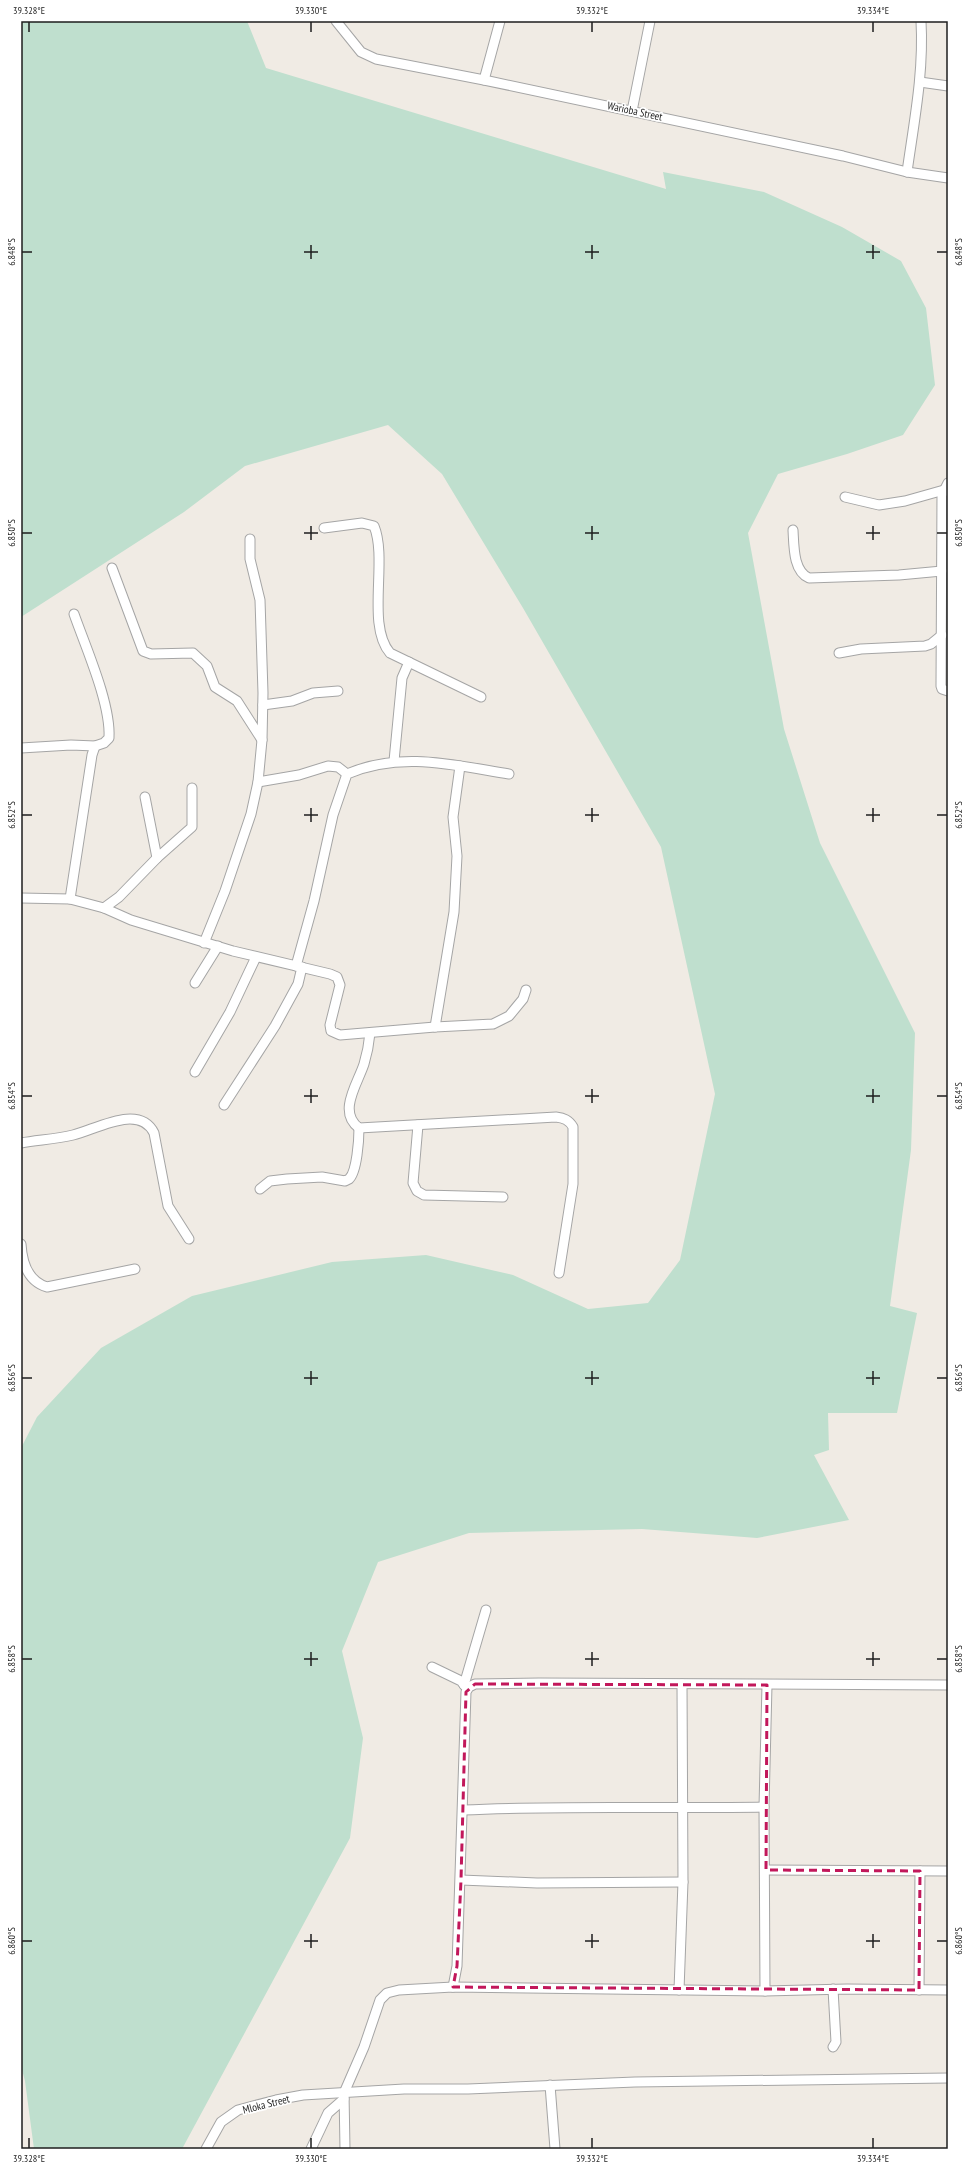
<svg xmlns="http://www.w3.org/2000/svg" width="969" height="2170" font-family="'PT Sans Narrow',sans-serif">
<style>
.wetland{fill:#bfdfce}
.lines{fill:none;stroke-linecap:round;stroke-linejoin:round}
.street-casing{stroke:#a5a5a5;stroke-width:11}
.street{stroke:#fff;stroke-width:9}
.marked{fill:none;stroke:#c2185b;stroke-width:3;stroke-dasharray:8 5;stroke-linejoin:round}
.ticks{fill:none;stroke:#1e1e1e;stroke-width:1.5}
.labels{text-anchor:middle;stroke-width:3.5;stroke-linejoin:round;paint-order:stroke}
.street-label{font-size:11px;fill:#1e1e1e;stroke:#fff}
.neatline{fill:none;stroke:#1e1e1e;stroke-width:1.5}
.ticks-label{font-size:10px;text-anchor:middle;fill:#1e1e1e}
</style>
<rect width="100%" height="100%" fill="#f0ebe4"/>
<polygon class="wetland" points="21,21 247,21 266,68 666,189 663,172 764,192 842,227 901,261 926,308 935,385 903,435 847,454 778,474 748,533 784,729 820,843 915,1033 911,1150 890,1306 917,1313 897,1413 828,1413 829,1450 814,1455 849,1520 757,1538 642,1529 469,1533 378,1562 342,1651 363,1738 350,1838 182,2149 34,2149 25,2081 21,2066 21,1448 37,1417 101,1348 192,1296 332,1262 426,1255 513,1275 588,1309 648,1303 680,1260 715,1094 661,847 523,608 442,474 388,425 245,466 184,512 21,617"/>
<g class="lines">
<g class="street-casing">
<g id="street">
<polyline points="336,21 361,52 376,59 484,80 843,156 907,172 948,178"/>
<polyline points="484,80 500,21"/>
<polyline points="920,82 948,86"/>
<polyline points="632,111 650,21"/>
<path d="M907 172C914 122 924 72 921 21"/>
<polyline points="948,483 942,495 941,686 942,689 948,691"/>
<polyline points="845,497 879,505 905,501 944,490"/>
<path d="M324 528 362 523 374 526C388 560 366 625 390 653L481 697"/>
<path d="M793 530C794 546 793 571 809 578L899 575 942 571"/>
<polyline points="112,568 143,651 151,654 193,653 207,666 215,687 237,701 262,740"/>
<polyline points="839,653 861,649 925,646 931,644 942,635"/>
<polyline points="263,705 292,701 313,693 338,691"/>
<path d="M21 748 71 745 95 746 104 743 109 738C111 704 86 648 74 614"/>
<polyline points="394,761 402,678 409,662"/>
<polyline points="258,782 299,775 328,766 338,767 347,774"/>
<polyline points="145,797 157,858"/>
<polyline points="21,898 70,899 104,908 131,920 233,951 330,974 337,977 340,985 330,1025 331,1031 340,1035 435,1027 493,1024 509,1016 523,999 526,990"/>
<polyline points="70,899 92,755 95,746"/>
<polyline points="104,908 119,897 157,858 192,827 192,788"/>
<polyline points="204,943 225,891 251,814 258,782 262,740 263,693 260,600 250,559 250,539"/>
<path d="M296 966 314 901 333 815 347 774C401 751 453 765 509 774"/>
<polyline points="195,983 218,946"/>
<polyline points="435,1027 454,912 457,856 453,817 460,766"/>
<path d="M370 1033C369 1044 367 1054 364 1064 358 1083 337 1112 359 1128L556 1117C564 1118 569 1120 573 1127V1184L559 1273"/>
<polyline points="195,1072 230,1012 256,957"/>
<polyline points="224,1105 275,1026 298,984 302,967"/>
<polyline points="418,1125 413,1183 417,1191 424,1195 503,1197"/>
<path d="M21 1143C38 1140 56 1139 73 1135 95 1130 139 1103 154 1133L168 1206 189 1239"/>
<path d="M260 1189 270 1181 287 1179 322 1177 345 1181 349 1179C357 1172 359 1139 359 1128"/>
<path d="M21 1244C22 1262 27 1281 47 1287L135 1269"/>
<polyline points="432,1667 461,1681 467,1688"/>
<polyline points="464,1685 486,1610"/>
<path d="M463 1810C564 1805 664 1809 764 1807"/>
<polyline points="766,1870 948,1871"/>
<polyline points="461,1880 537,1883 683,1882"/>
<polyline points="453,1987 457,1966 466,1692 469,1687 475,1684 539,1683 948,1685"/>
<polyline points="679,1990 683,1882 682,1684"/>
<polyline points="919,1990 920,1871"/>
<polyline points="765,1991 764,1807 767,1685"/>
<polyline points="833,2047 836,2042 833,1989"/>
<polyline points="550,2085 555,2149"/>
<polyline points="206,2149 221,2122 238,2110 276,2100 303,2095 404,2089 468,2089 635,2082 948,2078"/>
<polyline points="311,2149 328,2113 344,2099"/>
<polyline points="345,2149 344,2093 364,2047 380,2000 387,1993 399,1990 453,1987 765,1991 847,1989 948,1990"/>
</g>
</g>
<use href="#street" class="street"/>
</g>
<path class="marked" d="M475 1684 767 1685 766 1870 920 1871 919 1990 453 1987 457 1966 461 1880 466 1692Z"/>
<path class="ticks" d="M29 22V32M311 22V32M592 22V32M873 22V32M311 245V259M592 245V259M873 245V259M22 252H32M304 252H318M585 252H599M866 252H880M937 252H947M311 526V540M592 526V540M873 526V540M22 533H32M304 533H318M585 533H599M866 533H880M937 533H947M311 808V822M592 808V822M873 808V822M22 815H32M304 815H318M585 815H599M866 815H880M937 815H947M311 1089V1103M592 1089V1103M873 1089V1103M22 1096H32M304 1096H318M585 1096H599M866 1096H880M937 1096H947M311 1371V1385M592 1371V1385M873 1371V1385M22 1378H32M304 1378H318M585 1378H599M866 1378H880M937 1378H947M311 1652V1666M592 1652V1666M873 1652V1666M22 1659H32M304 1659H318M585 1659H599M866 1659H880M937 1659H947M311 1934V1948M592 1934V1948M873 1934V1948M22 1941H32M304 1941H318M585 1941H599M866 1941H880M937 1941H947M29 2138V2148M311 2138V2148M592 2138V2148M873 2138V2148"/>
<g class="labels">
<g class="street-label">
<text transform="translate(635 111) rotate(12)" y="4">Warioba Street</text>
<text transform="translate(266 2104) rotate(-14)" y="4">Mloka Street</text>
</g>
</g>
<rect width="969" height="2170" fill="none" stroke="#ffffff" stroke-width="44"/>
<rect x="22" y="22" width="925" height="2126" class="neatline"/>
<g class="ticks-label">
<text x="29" y="14">39.328°E</text>
<text x="311" y="14">39.330°E</text>
<text x="592" y="14">39.332°E</text>
<text x="873" y="14">39.334°E</text>
<text transform="translate(11 252) rotate(-90)" y="4">6.848°S</text>
<text transform="translate(958 252) rotate(-90)" y="4">6.848°S</text>
<text transform="translate(11 533) rotate(-90)" y="4">6.850°S</text>
<text transform="translate(958 533) rotate(-90)" y="4">6.850°S</text>
<text transform="translate(11 815) rotate(-90)" y="4">6.852°S</text>
<text transform="translate(958 815) rotate(-90)" y="4">6.852°S</text>
<text transform="translate(11 1096) rotate(-90)" y="4">6.854°S</text>
<text transform="translate(958 1096) rotate(-90)" y="4">6.854°S</text>
<text transform="translate(11 1378) rotate(-90)" y="4">6.856°S</text>
<text transform="translate(958 1378) rotate(-90)" y="4">6.856°S</text>
<text transform="translate(11 1659) rotate(-90)" y="4">6.858°S</text>
<text transform="translate(958 1659) rotate(-90)" y="4">6.858°S</text>
<text transform="translate(11 1941) rotate(-90)" y="4">6.860°S</text>
<text transform="translate(958 1941) rotate(-90)" y="4">6.860°S</text>
<text x="29" y="2162">39.328°E</text>
<text x="311" y="2162">39.330°E</text>
<text x="592" y="2162">39.332°E</text>
<text x="873" y="2162">39.334°E</text>
</g>
</svg>
